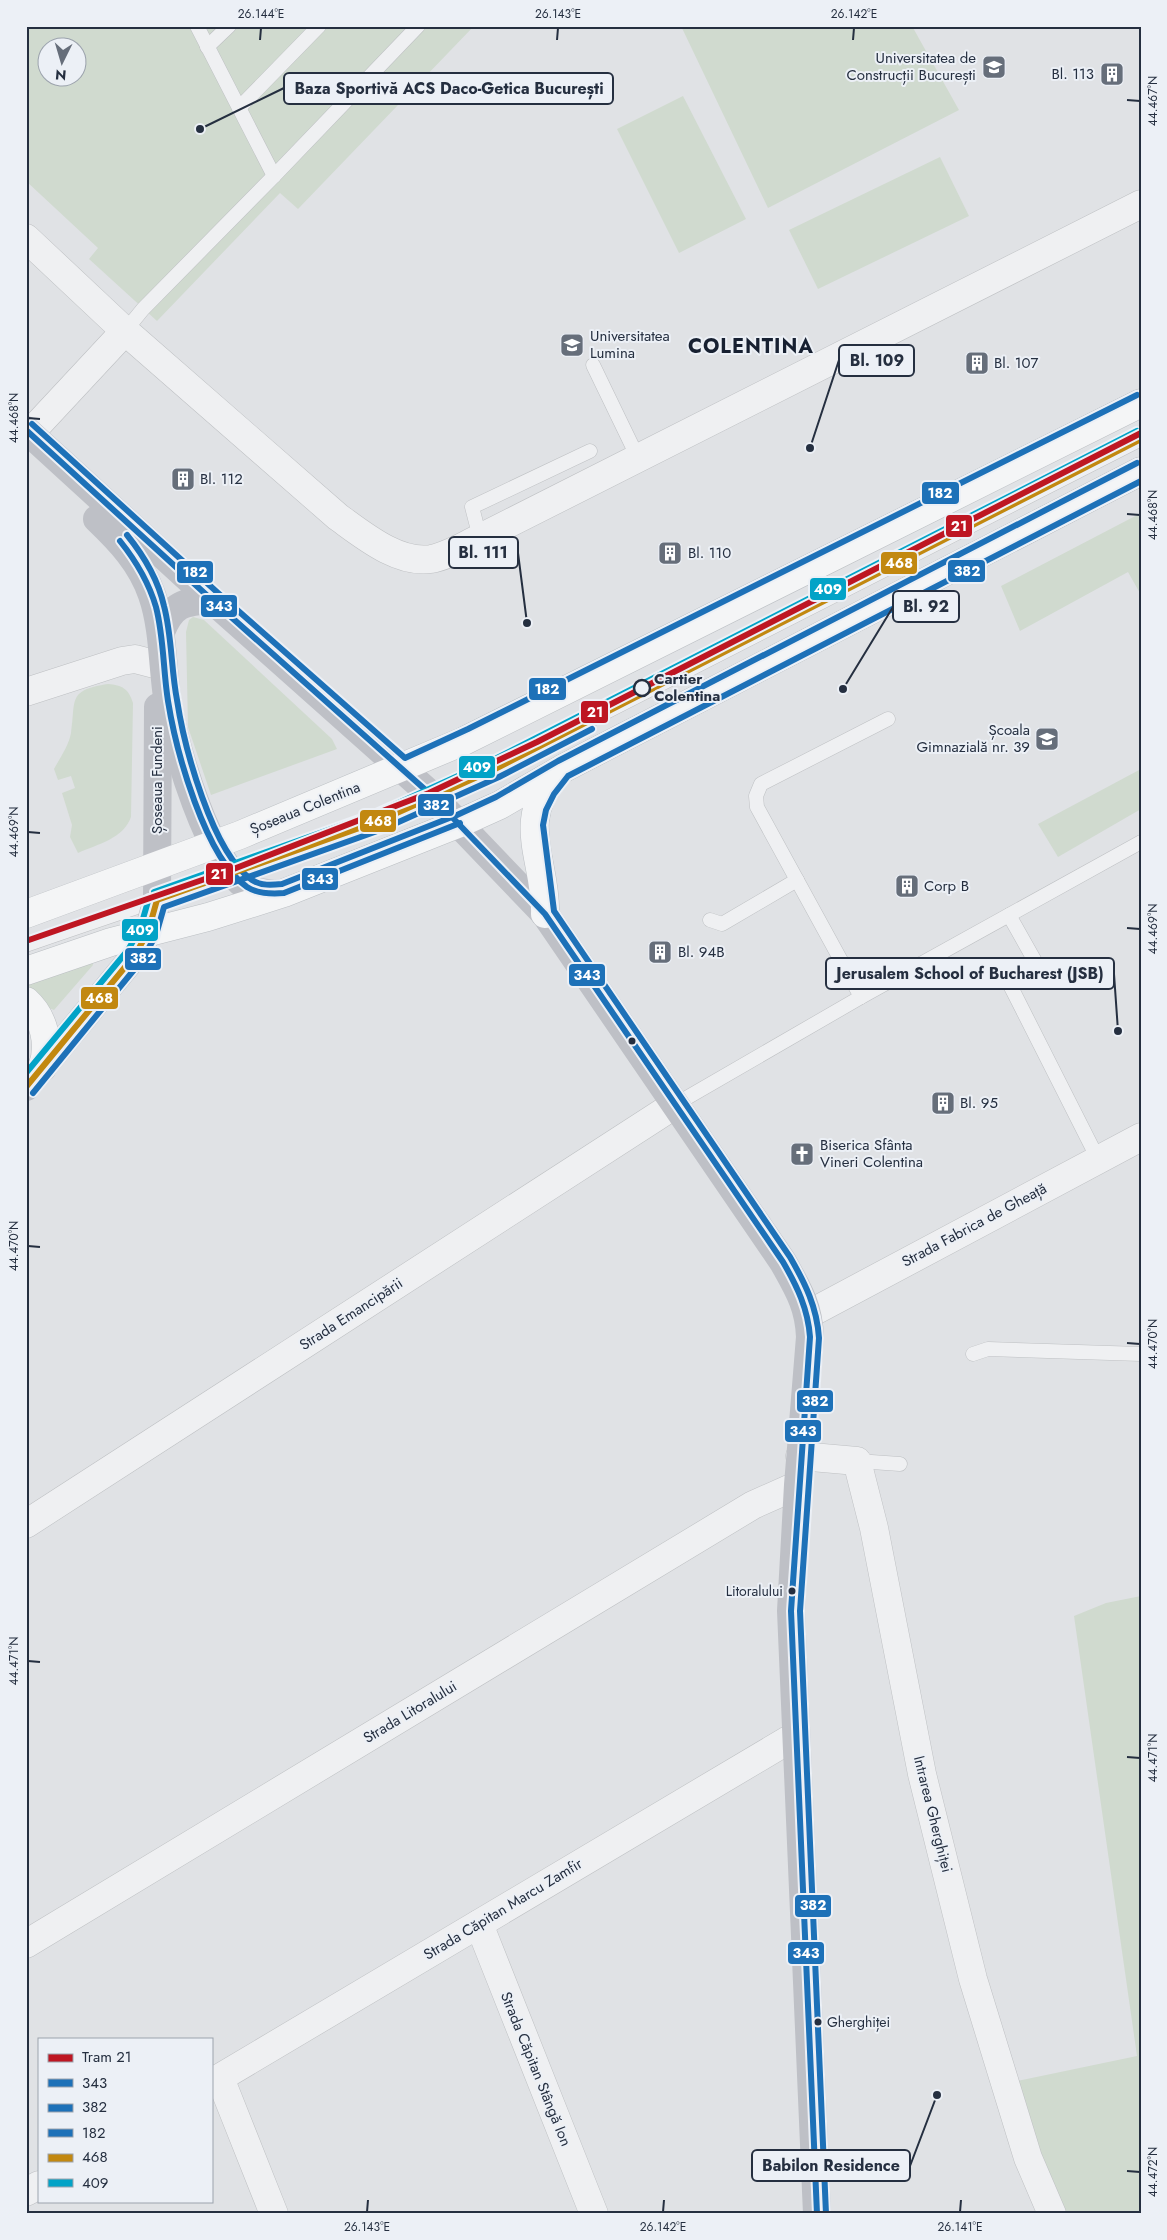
<svg xmlns="http://www.w3.org/2000/svg" width="1167" height="2240" font-family="Jost,sans-serif">
<style>
.green{fill:#d0dacf;fill-rule:evenodd}
.lines{fill:none;stroke-linecap:round;stroke-linejoin:round}
.service-casing{stroke:#bec0c3;stroke-width:15}
.minor-casing{stroke:#bec0c3;stroke-width:29}
.tertiary-casing{stroke:#bec0c3;stroke-width:29}
.primary-casing{stroke:#bbbfc3;stroke-width:29}
.service{stroke:#eff0f2;stroke-width:14}
.minor{stroke:#eff0f2;stroke-width:28}
.tertiary{stroke:#eff0f2;stroke-width:28}
.secondary{stroke:#bec0c6;stroke-width:28}
.primary{stroke:#f4f5f6;stroke-width:28}
.bus-1-casing{stroke:#ecf0f6;stroke-width:10}
.bus-2-casing{stroke:#ecf0f6;stroke-width:10}
.bus-3-casing{stroke:#ecf0f6;stroke-width:10}
.bus-4-casing{stroke:#ecf0f6;stroke-width:10}
.bus-5-casing{stroke:#ecf0f6;stroke-width:10}
.bus-1{stroke:#1d71b8;stroke-width:6}
.bus-2{stroke:#1d71b8;stroke-width:6}
.bus-3{stroke:#1d71b8;stroke-width:6}
.bus-4{stroke:#c28810;stroke-width:6}
.bus-5{stroke:#02a3c7;stroke-width:6}
.tram-1-casing{stroke:#ecf0f6;stroke-width:10}
.tram-1{stroke:#be1622;stroke-width:6}
.ticks{fill:none;stroke:#252f40;stroke-width:2}
.stop-dot{fill:#ecf0f6;stroke:#252f40;stroke-width:2.5}
.bus-dot{fill:#252f40;stroke:#ecf0f6;stroke-width:2}
.labels{text-anchor:middle;stroke-width:4;stroke-linejoin:round;paint-order:stroke}
.bus-label{font-size:14px;fill:#252f40;stroke:#ecf0f6;text-anchor:end}
.poi-label{font-size:15px;fill:#252f40;stroke:#ecf0f6;text-anchor:start}
.stop-label{font-size:15px;font-weight:bold;fill:#252f40;stroke:#ecf0f6;text-anchor:start}
.street-label{font-size:15px;fill:#252f40;stroke:#ecf0f6}
.district-label{font-size:20px;font-weight:bold;letter-spacing:1px;fill:#172031;stroke:#ecf0f6}
.leader{fill:none;stroke:#252f40;stroke-width:2}
.callout-dot{fill:#252f40;stroke:#ecf0f6;stroke-width:2}
.callout{fill:#ecf0f6;stroke:#252f40;stroke-width:2}
.callout-label{font-size:16px;text-anchor:middle;font-weight:bold;fill:#252f40}
.line-badge{stroke:#ecf0f6;stroke-width:2}
.badge-label{font-size:14px;text-anchor:middle;font-weight:bold;fill:#fff}
.neatline{fill:none;stroke:#252f40;stroke-width:2}
.ticks-label{font-size:12px;text-anchor:middle;fill:#252f40}
</style>
<rect width="100%" height="100%" fill="#e0e2e5"/>
<g class="green">
<path d="M26 26H474L298 209 280 193 157 321 89 259 98 248 26 181ZM48 48H78V78H48Z"/>
<polygon points="681,26 912,26 959,110 768,208"/>
<polygon points="683,96 746,219 679,253 617,129"/>
<polygon points="940,157 969,216 818,289 789,230"/>
<polygon points="1141,513 1141,595 1128,572 1020,631 1001,586"/>
<polygon points="193,617 204,620 332,739 337,749 211,795 188,727 186,632 189,620"/>
<path d="M108 684C122 685 129 689 133 703L131 817C123 839 98 844 78 853L70 837 72 825 62 793 75 788 71 776 58 780 54 769C60 758 69 745 71 733 76 700 67 690 108 684Z"/>
<polygon points="1141,769 1141,809 1058,857 1038,824"/>
<path d="M92 961 93 965 54 1010C44 1007 33 993 28 984L29 982Z"/>
<polygon points="1141,1596 1141,2214 1042,2214 1012,2082 1137,2056 1074,1616 1106,1603"/>
</g>
<g class="lines">
<g class="service-casing">
<g id="service">
<polyline points="197,26 274,176"/>
<polyline points="207,47 229,26"/>
<polyline points="239,108 319,26"/>
<polyline points="125,331 143,309 274,176 418,26"/>
<polyline points="593,365 638,458"/>
<polyline points="480,538 472,507 590,451"/>
<path d="M1009 915 1036 963C1025 969 1011 973 1011 987L1098 1159"/>
<polyline points="710,920 722,924 797,880"/>
<path d="M26 945C190 888 358 837 514 759L1141 439"/>
<polyline points="861,997 757,807 756,796 761,784 888,719"/>
<polyline points="676,1104 861,997 1141,842"/>
<polyline points="973,1354 988,1349 1141,1354"/>
<polyline points="857,1461 900,1464"/>
</g>
</g>
<g class="minor-casing">
<g id="minor">
<path d="M26 238 125 331 338 517C363 535 398 564 431 559 448 556 465 545 480 538L1141 204"/>
<polyline points="30,433 125,331"/>
<polyline points="26,692 122,661 135,659 162,666"/>
<polyline points="809,1314 1141,1137"/>
<polyline points="800,1456 857,1461 874,1528 922,1774 973,1979 1028,2158 1052,2214"/>
<polyline points="26,1524 676,1104"/>
<polyline points="479,1924 594,2214"/>
<polyline points="220,2078 274,2214"/>
<polyline points="211,2083 795,1736"/>
<polyline points="26,2192 39,2185"/>
</g>
</g>
<g class="tertiary-casing">
<polyline id="tertiary" points="26,1944 753,1505 798,1485"/>
</g>
<g class="primary-casing">
<g id="primary">
<polyline points="26,914 240,835 464,741 1141,403"/>
<path d="M545 914C547 862 514 822 556 775"/>
<polyline points="26,971 111,942 208,917 284,893 460,823 500,805 562,769 1141,471"/>
<path d="M26 1001C44 1017 51 1045 42 1068"/>
</g>
</g>
<use href="#service" class="service"/>
<use href="#minor" class="minor"/>
<use href="#tertiary" class="tertiary"/>
<g class="secondary">
<path d="M26 430 212 600 429 793 545 914 783 1262C798 1289 809 1306 810 1337L798 1485 791 1611 817 2214"/>
<path d="M97 519C120 541 141 563 152 595 164 630 162 668 168 704 176 749 207 861 247 887 258 894 271 894 284 893"/>
<path d="M161 632C172 604 183 602 212 600"/>
<polyline points="26,1087 135,955 148,932 157,900 158,707"/>
</g>
<use href="#primary" class="primary"/>
<g class="bus-1-casing">
<g id="bus-1">
<path d="M26 430 212 600 429 793 545 914 783 1262C797 1286 808 1309 810 1337L791 1611 817 2214"/>
<path d="M120 541C136 561 149 583 156 607 164 638 163 670 168 701 176 751 205 858 247 887 258 894 272 894 284 893L460 823"/>
</g>
</g>
<g class="bus-2-casing">
<g id="bus-2">
<polyline points="33,1093 142,960 156,935 164,907 383,829 499,777 592,729"/>
<path d="M826 2214 800 1611 819 1338C817 1307 805 1283 790 1257L554 911 543 825 546 810 554 794 568 776 1141 481"/>
</g>
</g>
<g class="bus-3-casing">
<g id="bus-3">
<polyline points="32,424 218,593 405,758 468,729 1137,395"/>
<path d="M127 535C144 556 158 579 164 606 172 636 171 669 177 700 184 746 212 853 252 880 261 886 272 885 282 884L457 815 496 797 558 761 1137 463"/>
</g>
</g>
<g class="bus-4-casing">
<g id="bus-4">
<polyline points="157,900 379,821 495,769 1141,439"/>
<polyline points="26,1087 135,955 148,932 157,900"/>
</g>
</g>
<g class="bus-5-casing">
<g id="bus-5">
<polyline points="154,892 376,813 491,761 1137,431"/>
<polyline points="26,1073 128,950 140,929 149,898"/>
</g>
</g>
<use href="#bus-1" class="bus-1"/>
<use href="#bus-2" class="bus-2"/>
<use href="#bus-3" class="bus-3"/>
<use href="#bus-4" class="bus-4"/>
<use href="#bus-5" class="bus-5"/>
<g class="tram-1-casing">
<polyline id="tram-1" points="26,941 231,870 429,793 537,742 1141,433"/>
</g>
<use href="#tram-1" class="tram-1"/>
</g>
<path class="ticks" d="M260 40 261 28M557 40 558 28M853 40 854 28M1127 100 1140 101M28 418 40 419M1127 514 1140 515M28 832 40 833M1127 928 1140 929M28 1246 40 1247M1127 1343 1140 1344M28 1661 40 1662M1127 1757 1140 1758M1127 2171 1140 2172M367 2212 368 2200M663 2212 664 2200M960 2212 961 2200"/>
<defs>
<g id="university-square" transform="scale(1.25)"><rect x="-9" y="-9" width="18" height="18" rx="4" fill="#666e7a" stroke="#ecf0f6"/><path d="M0-5L7-2L0 1L-7-2ZM-4 1L0 2.5L4 1V4Q0 6-4 4Z" fill="#fff"/></g>
<g id="building-square" transform="scale(1.25)"><rect x="-9" y="-9" width="18" height="18" rx="4" fill="#666e7a" stroke="#ecf0f6"/><path d="M-4-6H4V6H1V3H-1V6H-4ZM-2.5-4.3h1.7v1.8h-1.7ZM.8-4.3h1.7v1.8H.8ZM-2.5-1h1.7V.8h-1.7ZM.8-1h1.7V.8H.8Z" fill="#fff"/></g>
<g id="school-square" transform="scale(1.25)"><rect x="-9" y="-9" width="18" height="18" rx="4" fill="#666e7a" stroke="#ecf0f6"/><path d="M0-5L7-2L0 1L-7-2ZM-4 1L0 2.5L4 1V4Q0 6-4 4Z" fill="#fff"/></g>
<g id="church-square" transform="scale(1.25)"><rect x="-9" y="-9" width="18" height="18" rx="4" fill="#666e7a" stroke="#ecf0f6"/><path d="M-1.2-6h2.4v3.5h3.3v2.4h-3.3V6h-2.4V-.1h-3.3v-2.4h3.3Z" fill="#fff"/></g>
</defs>
<g fill-rule="evenodd">
<use href="#university-square" x="994" y="67"/>
<use href="#building-square" x="1112" y="74"/>
<use href="#university-square" x="572" y="345"/>
<use href="#building-square" x="977" y="363"/>
<use href="#building-square" x="183" y="479"/>
<use href="#building-square" x="670" y="553"/>
<use href="#school-square" x="1047" y="739"/>
<use href="#building-square" x="907" y="886"/>
<use href="#building-square" x="660" y="952"/>
<use href="#building-square" x="943" y="1103"/>
<use href="#church-square" x="802" y="1154"/>
</g>
<circle class="stop-dot" cx="642" cy="688" r="8"/>
<g class="bus-dot">
<circle cx="632" cy="1041" r="4.5"/>
<circle cx="792" cy="1591" r="4.5"/>
<circle cx="818" cy="2022" r="4.5"/>
</g>
<g class="labels">
<g class="bus-label">
<text x="783" y="1596">Litoralului</text>
<text x="827" y="2027" text-anchor="start">Gherghiței</text>
</g>
<g class="poi-label">
<text x="976" y="63" text-anchor="end">Universitatea de<tspan x="976" dy="17">Construcții București</tspan></text>
<text x="1094" y="79" text-anchor="end">Bl. 113</text>
<text x="590" y="341">Universitatea<tspan x="590" dy="17">Lumina</tspan></text>
<text x="994" y="368">Bl. 107</text>
<text x="200" y="484">Bl. 112</text>
<text x="688" y="558">Bl. 110</text>
<text x="1030" y="735" text-anchor="end">Școala<tspan x="1030" dy="17">Gimnazială nr. 39</tspan></text>
<text x="924" y="891">Corp B</text>
<text x="678" y="957">Bl. 94B</text>
<text x="960" y="1108">Bl. 95</text>
<text x="820" y="1150">Biserica Sfânta<tspan x="820" dy="17">Vineri Colentina</tspan></text>
</g>
<g class="stop-label">
<text x="654" y="684">Cartier<tspan x="654" dy="17">Colentina</tspan></text>
</g>
<g class="street-label">
<text transform="translate(157 780) rotate(-90)" y="5">Șoseaua Fundeni</text>
<text transform="translate(305 808) rotate(-22)" y="5">Șoseaua Colentina</text>
<text transform="translate(974 1225) rotate(-28)" y="5">Strada Fabrica de Gheață</text>
<text transform="translate(351 1314) rotate(-33)" y="5">Strada Emancipării</text>
<text transform="translate(410 1712) rotate(-31)" y="5">Strada Litoralului</text>
<text transform="translate(933 1814) rotate(76)" y="5">Intrarea Gherghiței</text>
<text transform="translate(503 1909) rotate(-31)" y="5">Strada Căpitan Marcu Zamfir</text>
<text transform="translate(536 2069) rotate(68)" y="5">Strada Căpitan Stângă Ion</text>
</g>
<g class="district-label">
<text x="751" y="353">COLENTINA</text>
</g>
</g>
<path class="leader" d="M200 129L284 88M810 448L839 360M527 623L518 553M843 689L893 607M1118 1031L1114 974M937 2095L910 2166"/>
<g class="callout-dot">
<circle cx="200" cy="129" r="5"/>
<circle cx="810" cy="448" r="5"/>
<circle cx="527" cy="623" r="5"/>
<circle cx="843" cy="689" r="5"/>
<circle cx="1118" cy="1031" r="5"/>
<circle cx="937" cy="2095" r="5"/>
</g>
<g class="callout">
<rect x="284" y="73" width="329" height="31" rx="5"/>
<rect x="839" y="345" width="75" height="31" rx="5"/>
<rect x="449" y="537" width="69" height="31" rx="5"/>
<rect x="893" y="591" width="66" height="31" rx="5"/>
<rect x="826" y="958" width="288" height="31" rx="5"/>
<rect x="752" y="2150" width="158" height="31" rx="5"/>
</g>
<g class="callout-label">
<text x="449" y="94">Baza Sportivă ACS Daco-Getica București</text>
<text x="877" y="366">Bl. 109</text>
<text x="483" y="558">Bl. 111</text>
<text x="926" y="612">Bl. 92</text>
<text x="970" y="979">Jerusalem School of Bucharest (JSB)</text>
<text x="831" y="2171">Babilon Residence</text>
</g>
<g class="line-badge">
<rect x="921" y="481" width="39" height="24" rx="5" fill="#1d71b8"/>
<rect x="945" y="514" width="28" height="24" rx="5" fill="#be1622"/>
<rect x="880" y="551" width="38" height="24" rx="5" fill="#c28810"/>
<rect x="947" y="559" width="39" height="24" rx="5" fill="#1d71b8"/>
<rect x="176" y="560" width="38" height="24" rx="5" fill="#1d71b8"/>
<rect x="809" y="577" width="38" height="24" rx="5" fill="#02a3c7"/>
<rect x="200" y="594" width="38" height="24" rx="5" fill="#1d71b8"/>
<rect x="528" y="677" width="39" height="24" rx="5" fill="#1d71b8"/>
<rect x="580" y="700" width="29" height="24" rx="5" fill="#be1622"/>
<rect x="458" y="755" width="38" height="24" rx="5" fill="#02a3c7"/>
<rect x="417" y="793" width="38" height="24" rx="5" fill="#1d71b8"/>
<rect x="359" y="809" width="38" height="24" rx="5" fill="#c28810"/>
<rect x="205" y="862" width="29" height="24" rx="5" fill="#be1622"/>
<rect x="301" y="867" width="38" height="24" rx="5" fill="#1d71b8"/>
<rect x="121" y="918" width="38" height="24" rx="5" fill="#02a3c7"/>
<rect x="124" y="947" width="38" height="24" rx="5" fill="#1d71b8"/>
<rect x="568" y="963" width="38" height="24" rx="5" fill="#1d71b8"/>
<rect x="80" y="986" width="39" height="24" rx="5" fill="#c28810"/>
<rect x="796" y="1389" width="38" height="24" rx="5" fill="#1d71b8"/>
<rect x="784" y="1419" width="38" height="24" rx="5" fill="#1d71b8"/>
<rect x="794" y="1894" width="38" height="24" rx="5" fill="#1d71b8"/>
<rect x="787" y="1941" width="38" height="24" rx="5" fill="#1d71b8"/>
</g>
<g class="badge-label">
<text x="940" y="498">182</text>
<text x="959" y="531">21</text>
<text x="899" y="568">468</text>
<text x="967" y="576">382</text>
<text x="195" y="577">182</text>
<text x="828" y="594">409</text>
<text x="219" y="611">343</text>
<text x="547" y="694">182</text>
<text x="595" y="717">21</text>
<text x="477" y="772">409</text>
<text x="436" y="810">382</text>
<text x="378" y="826">468</text>
<text x="219" y="879">21</text>
<text x="320" y="884">343</text>
<text x="140" y="935">409</text>
<text x="143" y="963">382</text>
<text x="587" y="980">343</text>
<text x="99" y="1003">468</text>
<text x="815" y="1406">382</text>
<text x="803" y="1436">343</text>
<text x="813" y="1910">382</text>
<text x="806" y="1958">343</text>
</g>
<rect width="1167" height="2240" fill="none" stroke="#ecf0f6" stroke-width="55"/>
<rect x="38" y="2038" width="175" height="165" fill="#ecf0f6" stroke="#9ca3ad"/>
<rect x="48" y="2054" width="25" height="8" fill="#be1622" stroke="#9ca3ad"/>
<text x="82" y="2062" font-size="15" fill="#252f40">Tram 21</text>
<rect x="48" y="2079" width="25" height="8" fill="#1d71b8" stroke="#9ca3ad"/>
<text x="82" y="2088" font-size="15" fill="#252f40">343</text>
<rect x="48" y="2104" width="25" height="8" fill="#1d71b8" stroke="#9ca3ad"/>
<text x="82" y="2112" font-size="15" fill="#252f40">382</text>
<rect x="48" y="2129" width="25" height="8" fill="#1d71b8" stroke="#9ca3ad"/>
<text x="82" y="2138" font-size="15" fill="#252f40">182</text>
<rect x="48" y="2154" width="25" height="8" fill="#c28810" stroke="#9ca3ad"/>
<text x="82" y="2162" font-size="15" fill="#252f40">468</text>
<rect x="48" y="2179" width="25" height="8" fill="#02a3c7" stroke="#9ca3ad"/>
<text x="82" y="2188" font-size="15" fill="#252f40">409</text>
<g transform="translate(62 62) rotate(185)"><circle r="24" fill="#ecf0f6" stroke="#9ca3ad"/>
<path d="M0-4L9 19L0 12L-9 19Z" fill="#666e7a"/>
<text y="-8" font-size="14" font-weight="bold" text-anchor="middle" fill="#252f40">N</text>
</g>
<rect x="28" y="28" width="1112" height="2184" class="neatline"/>
<g class="ticks-label">
<text x="261" y="18">26.144°E</text>
<text x="558" y="18">26.143°E</text>
<text x="854" y="18">26.142°E</text>
<text transform="translate(1153 101) rotate(-90)" y="4">44.467°N</text>
<text transform="translate(14 418) rotate(-90)" y="4">44.468°N</text>
<text transform="translate(1153 515) rotate(-90)" y="4">44.468°N</text>
<text transform="translate(14 832) rotate(-90)" y="4">44.469°N</text>
<text transform="translate(1153 929) rotate(-90)" y="4">44.469°N</text>
<text transform="translate(14 1246) rotate(-90)" y="4">44.470°N</text>
<text transform="translate(1153 1344) rotate(-90)" y="4">44.470°N</text>
<text transform="translate(14 1661) rotate(-90)" y="4">44.471°N</text>
<text transform="translate(1153 1758) rotate(-90)" y="4">44.471°N</text>
<text transform="translate(1153 2172) rotate(-90)" y="4">44.472°N</text>
<text x="367" y="2231">26.143°E</text>
<text x="663" y="2231">26.142°E</text>
<text x="960" y="2231">26.141°E</text>
</g>
</svg>
